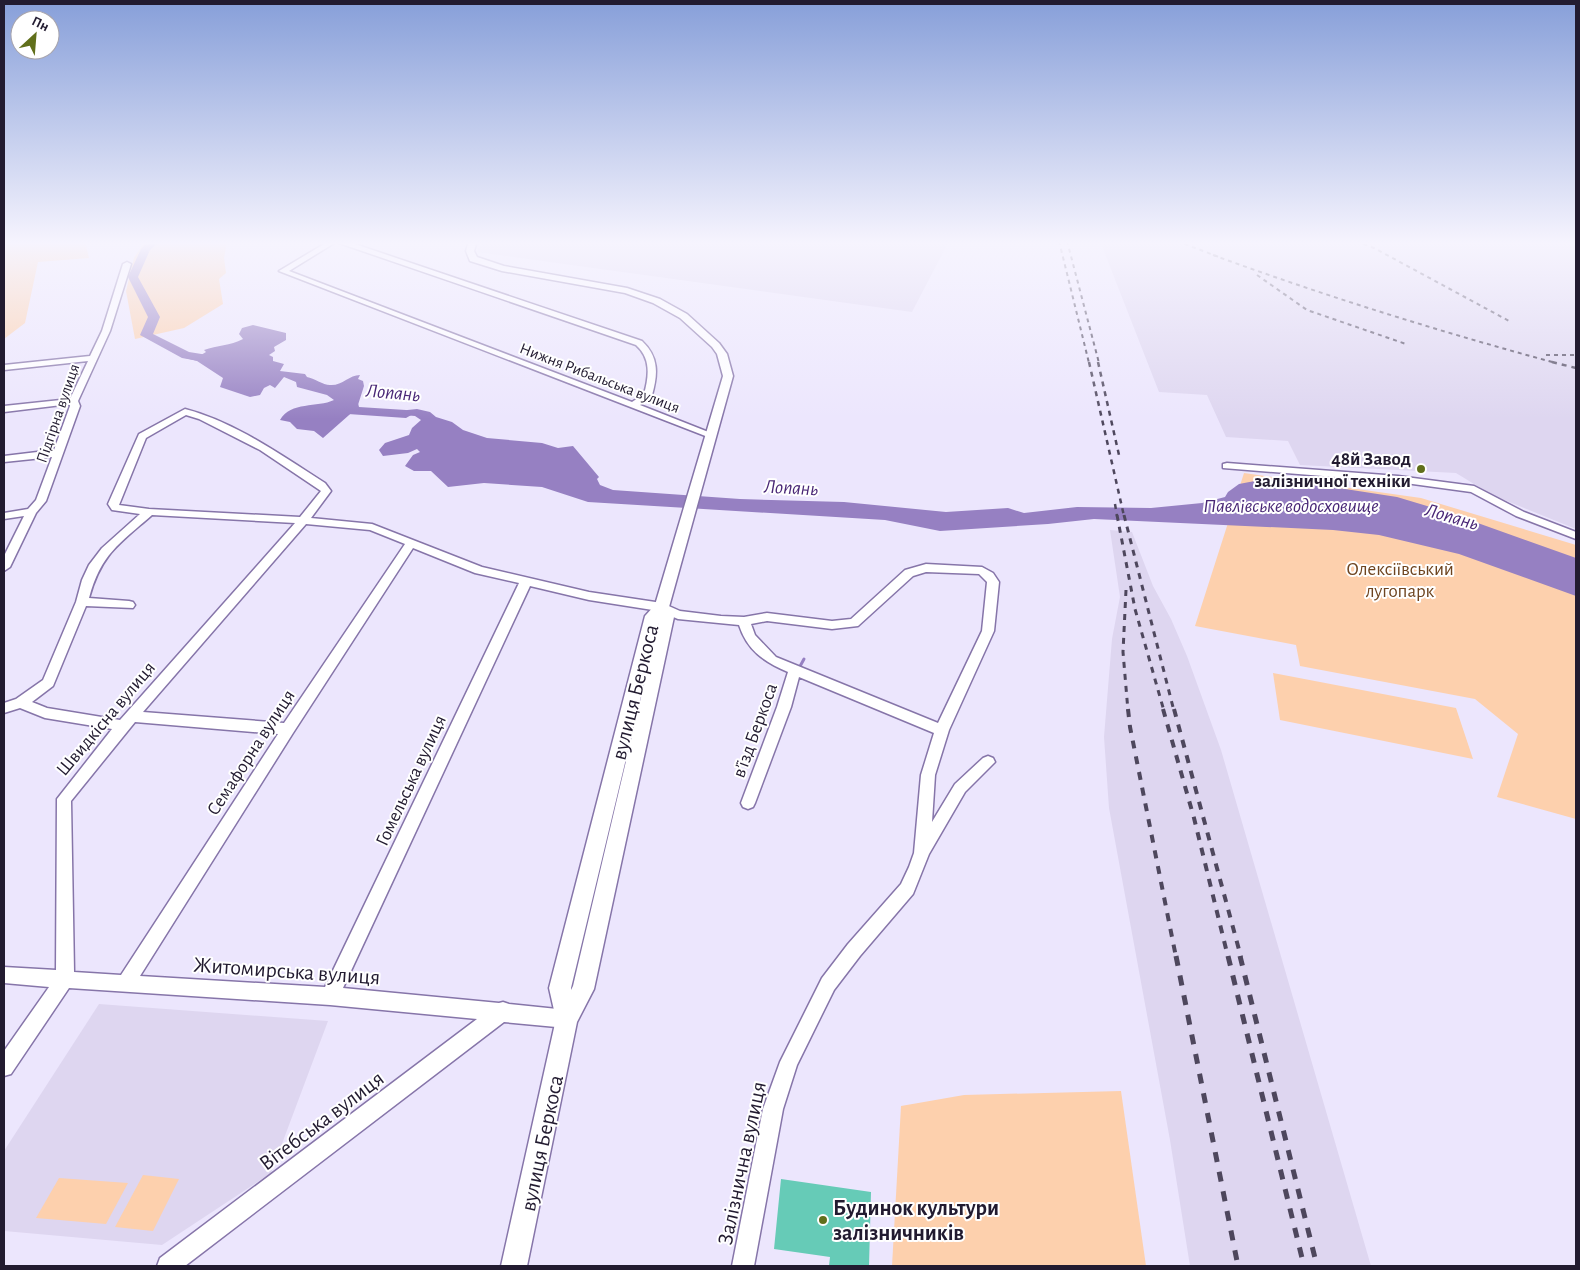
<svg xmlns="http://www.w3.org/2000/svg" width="1580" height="1270" font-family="'Alegreya Sans',sans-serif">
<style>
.built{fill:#ded6f0}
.green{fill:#fdd0ad}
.water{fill:#9680c2}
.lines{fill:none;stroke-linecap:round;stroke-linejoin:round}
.stream{stroke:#9680c2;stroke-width:3}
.river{fill:#9680c2;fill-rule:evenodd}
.building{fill:#66cbb7}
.minor-casing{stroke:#8675a9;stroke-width:3}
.tertiary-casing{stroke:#8675a9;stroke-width:3}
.minor{fill:#fff;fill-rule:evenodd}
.tertiary{fill:#fff;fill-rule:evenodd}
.rail-far4{stroke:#4e475d;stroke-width:2;stroke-dasharray:4 4;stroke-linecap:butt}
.rail-far3{stroke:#4e475d;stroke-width:2.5;stroke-dasharray:5 5;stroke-linecap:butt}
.rail-far2{stroke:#4e475d;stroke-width:3;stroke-dasharray:6 6;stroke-linecap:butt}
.rail-far1{stroke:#4e475d;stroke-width:4;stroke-dasharray:8 8;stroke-linecap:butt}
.rail{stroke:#4e475d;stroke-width:5;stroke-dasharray:10 10;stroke-linecap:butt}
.poi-dot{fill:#606f1b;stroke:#fff;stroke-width:2}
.labels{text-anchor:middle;stroke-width:4;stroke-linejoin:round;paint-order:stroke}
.far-street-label{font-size:16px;fill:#221b30;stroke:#fff}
.poi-label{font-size:19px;font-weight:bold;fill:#221b30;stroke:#fff;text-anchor:end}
.park-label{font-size:19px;fill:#6e441f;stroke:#fff}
.street-label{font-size:19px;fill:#221b30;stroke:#fff}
.water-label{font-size:20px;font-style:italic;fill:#492776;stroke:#fff}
.near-street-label{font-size:22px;fill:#221b30;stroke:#fff}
.near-poi-label{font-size:22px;font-weight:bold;fill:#221b30;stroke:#fff;text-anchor:start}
</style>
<rect width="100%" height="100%" fill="#ece6fd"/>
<g class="built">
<polygon points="484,241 949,241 912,312 477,252"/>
<polygon points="1100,241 1554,241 1576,247 1576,529 1492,495 1456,473 1300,465 1288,441 1226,437 1207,395 1159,392"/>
<polygon points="1110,530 1132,532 1153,586 1171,619 1187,656 1221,750 1371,1266 1190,1266 1170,1140 1109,808 1104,737 1112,639 1120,597"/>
<polygon points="99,1004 328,1021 271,1173 162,1245 4,1231 4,1151"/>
</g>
<g class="green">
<polygon points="4,241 85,241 89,258 38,262 25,323 4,339"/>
<polygon points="145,241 227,241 224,258 226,273 219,279 223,304 184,328 135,339 126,291 134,258"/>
<polygon points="1244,473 1421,498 1576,545 1576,819 1497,797 1518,734 1475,699 1300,666 1296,645 1195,626"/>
<polygon points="1273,673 1456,708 1473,759 1280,720"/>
<polygon points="1121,1091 1146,1266 892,1266 901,1106 964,1095"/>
<polygon points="143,1175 179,1179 153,1231 115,1227"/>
<polygon points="59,1178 128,1183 106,1224 36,1218"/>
</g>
<g class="water">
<path d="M253 325 286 333V340L274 347 275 351 269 355 273 357V361L284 364 280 371 305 374 307 377C314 378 323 385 330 385 342 386 349 375 360 375L358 379 363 381 364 386 357 408 323 438 314 431 297 429 290 422 280 420C291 401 317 408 334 400L327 395 297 387 296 382 284 377 275 388 270 385 264 388 260 395 250 397 220 387 223 378 197 361 185 358 186 355H201L206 352 204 350C217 345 230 346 243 339L239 334 242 328Z"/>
<polygon points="417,409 430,412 436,417 452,422 463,430 487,438 542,443 558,448 573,446 599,477 597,479 600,485 613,490 740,499 844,502 946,512 1008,508 1024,513 1077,507 1151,508 1202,503 1225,497 1228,492 1239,484 1260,480 1287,480 1397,497 1447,512 1576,558 1576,596 1459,554 1379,535 1333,530 1094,519 1048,524 940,531 885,520 588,502 542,487 484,483 448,487 431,471 414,471 405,466 413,455 420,452 417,449 408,453 383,456 379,450 385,443 409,435 412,428 421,420 415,416 379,413"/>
</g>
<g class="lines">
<polyline class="stream" points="798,670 804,659"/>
<g class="river">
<polygon points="149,241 160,241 150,250 138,277 160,317 153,334 189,352 214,356 216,359 214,362 210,363 182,358 140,335 148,317 128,277 141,249"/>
<polygon points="343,389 355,392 359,407 406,410 413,414 406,418 348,414 344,397 336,393"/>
</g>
</g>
<polygon class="building" points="781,1179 871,1192 869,1266 829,1266 830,1257 774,1249"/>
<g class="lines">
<g class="minor-casing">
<g id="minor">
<path d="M329 241H346L642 341C659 357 658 374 652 395L640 405 716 435 711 438 708 437 279 271ZM336 242 636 345C651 358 649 376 644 394L632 402 289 271Z"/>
<polygon points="127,262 131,264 110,331 78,401 80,406 46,501 36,513 10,567 4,571 4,556 24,516 4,519 4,513 28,509 36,500 52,457 4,462 4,456 54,450 70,406 70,404 4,412 4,406 70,399 88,361 4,370 4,365 90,356 102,331 123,264"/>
<path d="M185 409C235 422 281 455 325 483L331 491 311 518 372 524 482 567 589 592 662 603 680 611 721 616 744 617 767 613 832 621 851 619 905 570 926 564 982 567 993 573 999 582 994 631 949 730 935 775 932 822 955 784 983 758 988 756 993 758 995 762 965 792 929 854 913 894 860 956 834 990 797 1065 783 1109 754 1266H732L763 1109 780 1062 822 978 848 944 901 884 909 867 914 853 921 775 934 733 799 677 791 707 755 803 753 807 748 809 743 807 741 803 777 707 788 672C764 662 747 650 739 625L678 619 659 611 589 600 530 586 343 988 499 1003 503 1002 509 1004 567 1010 573 1013 576 1019 573 1025 567 1028 504 1022 185 1266H157L160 1258 477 1019 330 1005 69 988 11 1074 4 1076V1051L49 987 4 983V967L56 970 57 799 112 729 45 718 20 708 4 713V703L16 699 43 680 76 602 82 580 89 565 102 548 140 514 112 510 108 504 139 434ZM186 415 199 419 260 450 321 491 300 517 149 509 119 505 146 438ZM152 515 295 523 120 720 47 708 32 702 53 686 86 606 133 608 135 605 133 602 129 601 89 598C101 554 119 544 152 515ZM306 524 370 530 405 544 284 723 143 712ZM413 548 475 573 519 583 325 987 140 976 293 733ZM926 572 979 574 987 582 982 631 938 723 776 657 755 635 751 624 767 621 832 629 858 626 913 576ZM135 722 278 734 121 975 74 972 71 801Z"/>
<polygon points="1227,463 1398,476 1474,486 1524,512 1576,532 1576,539 1516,516 1471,492 1398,482 1223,468 1223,464"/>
</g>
</g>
<g class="tertiary-casing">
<path id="tertiary" d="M469 241H477L474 251 477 257 504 266 627 288 660 299 687 314 719 343 727 354 733 376 669 607 674 617 594 989 577 1022 527 1266H501L556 1019 549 988 645 616 655 605 723 376 717 354 712 347 680 318 653 303 625 293 502 271 470 261 466 251ZM660 617 573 986 571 990V988Z"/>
</g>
<use href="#minor" class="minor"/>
<use href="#tertiary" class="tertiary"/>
<g class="rail-far4">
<polyline points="1059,241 1089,363"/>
<polyline points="1067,241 1099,363"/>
<polyline points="1177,241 1219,257"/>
<polyline points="1356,241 1374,248 1511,322"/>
<path d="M1213 255C1325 296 1441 332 1556 363"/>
<polyline points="1257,275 1307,310 1406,344"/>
<polyline points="1546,355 1576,355"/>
</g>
<g class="rail-far3">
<polyline points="1089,362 1124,516"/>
<polyline points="1098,362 1119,455"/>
<polyline points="1552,362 1576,368"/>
<polyline points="1115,504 1117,516"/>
</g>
<g class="rail-far2">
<polyline points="1117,515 1135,609 1164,711"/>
<polyline points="1124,515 1174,711"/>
<polyline points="1126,590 1123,652 1128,711"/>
</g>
<g class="rail-far1">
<polyline points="1128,709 1130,727 1176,957"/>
<polyline points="1163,709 1194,818 1228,957"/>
<polyline points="1174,709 1241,957"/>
</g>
<g class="rail">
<polyline points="1176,956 1238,1266"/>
<polyline points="1228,956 1304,1266"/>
<polyline points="1240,956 1317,1266"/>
</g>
</g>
<linearGradient id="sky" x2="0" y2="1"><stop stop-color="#879fd9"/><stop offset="0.58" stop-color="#f6f4fe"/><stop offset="1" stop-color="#f6f4fe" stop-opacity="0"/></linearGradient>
<rect width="1580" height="419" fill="url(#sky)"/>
<g class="poi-dot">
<circle cx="1421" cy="469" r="5"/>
<circle cx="823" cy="1220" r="5"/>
</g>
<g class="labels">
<g class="far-street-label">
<text transform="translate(600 377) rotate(21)" y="6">Нижня Рибальська вулиця</text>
<text transform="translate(57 413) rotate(-71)" y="6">Підгірна вулиця</text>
</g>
<g class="poi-label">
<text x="1411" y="465">48й Завод<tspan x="1411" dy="22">залізничної техніки</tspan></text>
</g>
<g class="park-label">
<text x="1400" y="575">Олексіївський<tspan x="1400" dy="22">лугопарк</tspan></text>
</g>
<g class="street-label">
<text transform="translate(105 718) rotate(-50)" y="7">Швидкісна вулиця</text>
<text transform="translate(754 730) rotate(-70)" y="7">в’їзд Беркоса</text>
<text transform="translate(250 752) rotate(-57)" y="7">Семафорна вулиця</text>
<text transform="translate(410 780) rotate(-65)" y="7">Гомельська вулиця</text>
</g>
<g class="water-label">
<text transform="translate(393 392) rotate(5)" y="7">Лопань</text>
<text transform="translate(791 487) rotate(3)" y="7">Лопань</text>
<text x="1291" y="512">Павлівське водосховище</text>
<text transform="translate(1452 516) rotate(16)" y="7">Лопань</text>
</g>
<g class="near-street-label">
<text transform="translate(634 692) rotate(-76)" y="8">вулиця Беркоса</text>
<text transform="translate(287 970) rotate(4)" y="8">Житомирська вулиця</text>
<text transform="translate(321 1120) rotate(-37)" y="8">Вітебська вулиця</text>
<text transform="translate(541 1143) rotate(-78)" y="8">вулиця Беркоса</text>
<text transform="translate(741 1163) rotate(-78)" y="8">Залізнична вулиця</text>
</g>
<g class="near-poi-label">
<text x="833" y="1215">Будинок культури<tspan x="833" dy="25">залізничників</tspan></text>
</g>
</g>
<rect width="1580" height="1270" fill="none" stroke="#221b30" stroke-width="10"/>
<g transform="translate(35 35) rotate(26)"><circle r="24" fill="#ffffff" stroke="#a7a4ac"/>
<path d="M0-4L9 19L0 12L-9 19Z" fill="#606f1b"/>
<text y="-8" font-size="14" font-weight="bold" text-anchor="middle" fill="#221b30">Пн</text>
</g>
</svg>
